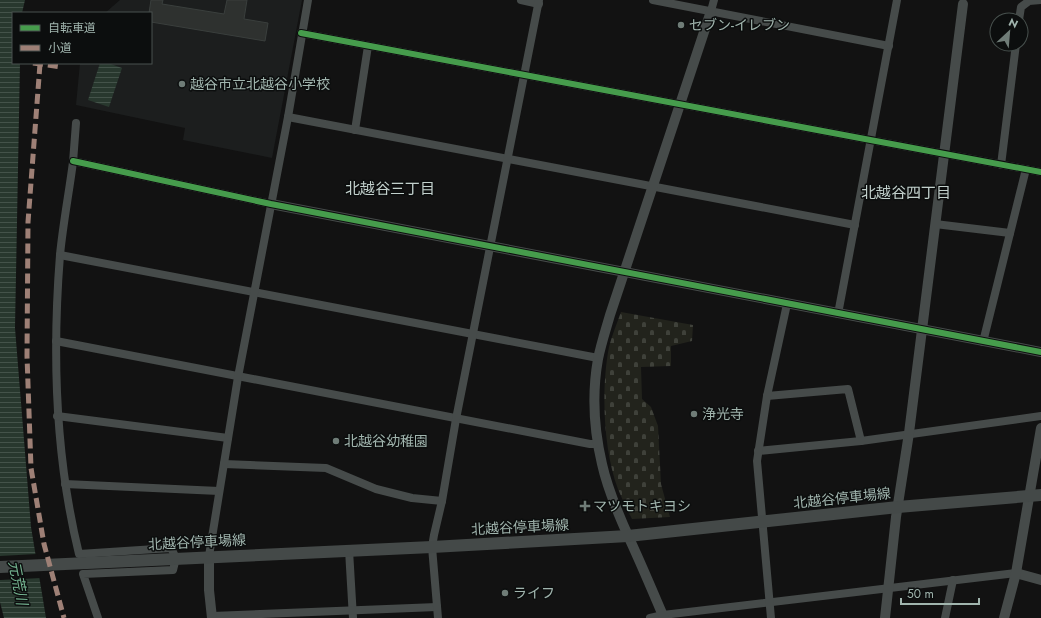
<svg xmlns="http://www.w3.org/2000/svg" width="1041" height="618" font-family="Jost,'Noto Sans JP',sans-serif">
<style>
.built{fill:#1c1e1e}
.cemetery{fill:url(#cemetery-stones)}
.water{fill:url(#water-rules)}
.pier{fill:#121212}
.building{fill:#2e312f;stroke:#3a3f3d}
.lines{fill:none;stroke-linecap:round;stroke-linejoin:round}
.minor{stroke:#464b4a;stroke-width:8}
.tertiary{stroke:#464b4a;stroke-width:10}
.secondary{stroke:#444948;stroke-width:12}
.quiet{stroke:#9e8076;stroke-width:5;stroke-dasharray:10 5;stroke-linecap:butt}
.cycleway-casing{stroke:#0c0e0e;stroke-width:8}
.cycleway{stroke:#469c4c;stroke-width:6}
.poi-dot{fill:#6f7c77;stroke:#0c0e0e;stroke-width:1.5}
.labels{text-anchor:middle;stroke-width:3;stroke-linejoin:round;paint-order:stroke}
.poi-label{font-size:14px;fill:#a1b5ae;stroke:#0c0e0e;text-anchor:start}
.street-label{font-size:14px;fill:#a1b5ae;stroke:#0c0e0e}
.neighbourhood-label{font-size:15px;fill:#c2d0cc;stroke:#0c0e0e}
.water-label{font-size:15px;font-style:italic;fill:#74b390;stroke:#0c0e0e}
</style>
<defs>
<pattern id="cemetery-stones" width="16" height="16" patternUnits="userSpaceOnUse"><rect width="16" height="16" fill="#22231c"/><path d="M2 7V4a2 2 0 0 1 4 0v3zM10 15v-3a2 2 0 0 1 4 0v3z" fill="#3f413a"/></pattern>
<pattern id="water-rules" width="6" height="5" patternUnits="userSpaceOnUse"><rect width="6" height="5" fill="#28382e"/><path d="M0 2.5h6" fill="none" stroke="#44534a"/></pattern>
</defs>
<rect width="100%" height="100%" fill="#121212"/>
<polygon class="built" points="120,0 302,0 272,158 183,140 185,128 76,105 80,63 151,63 151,13 105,13"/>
<path class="cemetery" d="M621 312 693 325 692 341 671 346V366L641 367 642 399 651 407 658 426 661 484 670 517 632 519C627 509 622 499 618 489 603 449 601 388 609 347 612 335 617 323 621 312Z"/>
<g class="water">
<polygon points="0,0 25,0 22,13 13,13 13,63 20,63 15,328 31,527 46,618 4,618 0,602"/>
<polygon points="100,63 108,63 122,68 109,107 88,100"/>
</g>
<polygon class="pier" points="37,554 41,578 0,580 0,556"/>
<polygon class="building" points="151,0 163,0 162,4 224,14 227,0 247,0 244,19 268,23 265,41 151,22 151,13 149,13"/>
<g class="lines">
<g class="minor">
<polyline points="521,0 539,4"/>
<polyline points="653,0 889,46"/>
<polyline points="711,11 714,0"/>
<polyline points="1019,20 1021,7 1029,1 1041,0"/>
<polyline points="301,33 1041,172"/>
<polyline points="288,117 855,225"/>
<path d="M76 123C75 136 74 149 73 162 69 193 63 224 60 255 52 356 55 456 79 554L171 548 176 558 173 570 83 574 98 618"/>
<polyline points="355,130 368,46"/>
<polyline points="73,161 271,204"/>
<polyline points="1001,165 1016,44"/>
<polyline points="935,224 1010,233"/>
<polyline points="60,255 598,358"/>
<polyline points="838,314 897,0"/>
<polyline points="56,341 590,444 598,444"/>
<polyline points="983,342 1026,169"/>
<polyline points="767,396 848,389 861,441"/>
<polyline points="57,416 228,438"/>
<polyline points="758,451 861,441 1041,416"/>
<polyline points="224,464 326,468 376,489 412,498 442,501"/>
<polyline points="65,484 219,491"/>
<polyline points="349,550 353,618"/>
<polyline points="209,556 238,377 288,117 308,0"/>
<polyline points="212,616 437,607"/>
<polyline points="438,618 432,547 434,535 442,501 456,419 539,0"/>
<polyline points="650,618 663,615 1016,573"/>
<polyline points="771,618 757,461 767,396 787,304"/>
<polyline points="945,618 953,580"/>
</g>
<g class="tertiary">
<polyline points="271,204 1041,352"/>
<polyline points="209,556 209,590 212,618"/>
<polyline points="1016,573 1041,580"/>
<path d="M664 618C653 592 642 566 630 540 619 516 608 491 602 464 594 430 592 393 598 359 601 344 606 329 610 315L711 11"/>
<polyline points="885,618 896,517 909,433 963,4"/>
<polyline points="1004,618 1016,573 1041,428"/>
</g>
<polyline class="secondary" points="0,567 432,547 628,536 898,507 1041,495"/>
<g class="quiet">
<polyline points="33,63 62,67"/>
<polyline points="40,64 28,222 27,356 31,468 44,544 64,618"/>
</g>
<g class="cycleway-casing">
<g id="cycleway">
<polyline points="301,33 1041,172"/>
<polyline points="73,161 271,204 1041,352"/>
</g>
</g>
<use href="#cycleway" class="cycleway"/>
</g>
<g class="poi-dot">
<circle cx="681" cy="25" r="4"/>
<circle cx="182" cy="84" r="4"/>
<circle cx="694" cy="414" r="4"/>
<circle cx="336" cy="441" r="4"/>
<path d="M583 500h4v4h4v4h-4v4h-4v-4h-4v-4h4z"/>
<circle cx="505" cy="593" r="4"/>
</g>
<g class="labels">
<g class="poi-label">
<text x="689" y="30">セブン-イレブン</text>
<text x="190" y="89">越谷市立北越谷小学校</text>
<text x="702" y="419">浄光寺</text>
<text x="344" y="446">北越谷幼稚園</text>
<text x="593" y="511">マツモトキヨシ</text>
<text x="513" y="598">ライフ</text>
</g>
<g class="street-label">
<text transform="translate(842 498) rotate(-6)" y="5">北越谷停車場線</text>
<text transform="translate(520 527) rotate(-3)" y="5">北越谷停車場線</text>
<text transform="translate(197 542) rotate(-3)" y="5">北越谷停車場線</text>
</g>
<g class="neighbourhood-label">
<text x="390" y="194">北越谷三丁目</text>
<text x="906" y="198">北越谷四丁目</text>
</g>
<g class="water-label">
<text transform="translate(18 583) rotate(79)" y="5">元荒川</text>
</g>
</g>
<rect x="12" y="12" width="140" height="52" fill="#0c0e0e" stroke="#48514e"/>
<rect x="20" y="25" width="20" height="6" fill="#469c4c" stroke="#48514e"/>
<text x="48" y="32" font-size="12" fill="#a1b5ae">自転車道</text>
<rect x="20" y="45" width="20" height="6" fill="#9e8076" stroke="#48514e"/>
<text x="48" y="52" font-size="12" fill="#a1b5ae">小道</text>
<g transform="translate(1009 32) rotate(26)"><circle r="19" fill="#0c0e0e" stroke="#48514e"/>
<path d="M0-3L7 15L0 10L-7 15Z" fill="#6f7c77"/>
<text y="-6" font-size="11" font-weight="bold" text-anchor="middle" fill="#a1b5ae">N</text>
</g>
<path d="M901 598v6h78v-6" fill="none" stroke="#a1b5ae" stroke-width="2"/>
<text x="907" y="598" font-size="12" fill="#a1b5ae" stroke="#0c0e0e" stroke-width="3" paint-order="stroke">50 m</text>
</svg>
